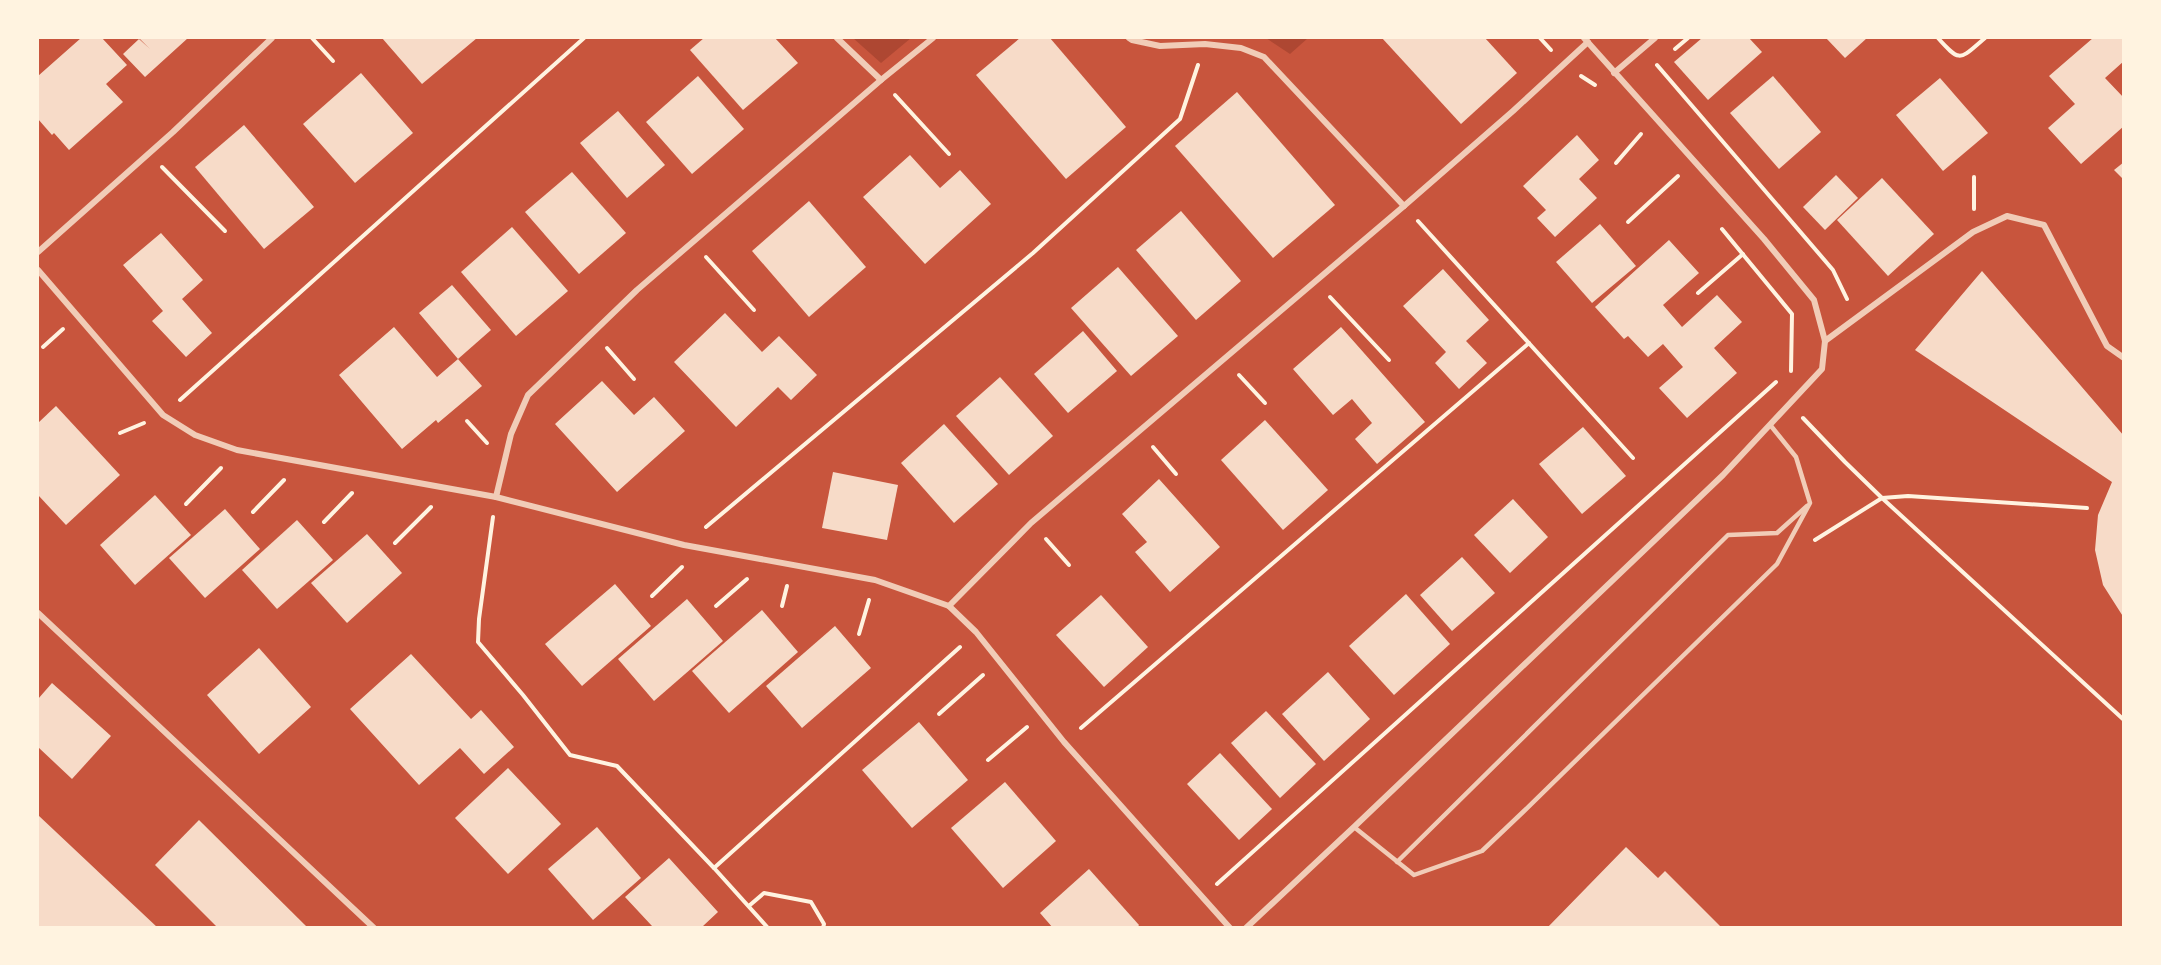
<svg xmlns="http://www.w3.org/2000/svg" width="2161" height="965" font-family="'Exo 2',sans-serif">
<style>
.green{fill:#ae4732}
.building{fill:#f7dbc8}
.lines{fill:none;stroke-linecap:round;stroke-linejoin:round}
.path{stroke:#fff3e0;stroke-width:4}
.service{stroke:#f1ccb7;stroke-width:4.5}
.minor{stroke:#f1ccb7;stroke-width:6}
</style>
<rect width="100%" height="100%" fill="#c8553d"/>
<g class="green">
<polygon points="853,38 911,38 881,63"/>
<polygon points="1266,38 1308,38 1290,54"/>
</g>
<g class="building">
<polygon points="81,38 102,38 127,65 106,84 123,102 69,150 54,133 52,135 38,119 38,76"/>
<polygon points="139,38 188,38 145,77 123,54 139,39 150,49"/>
<polygon points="382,38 477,38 422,84"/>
<polygon points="704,38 775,38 798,63 743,110 690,50"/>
<polygon points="1020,38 1050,38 1126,127 1066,179 976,75"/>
<polygon points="1382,38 1485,38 1517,73 1461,124"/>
<polygon points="1702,38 1749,38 1762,52 1708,100 1674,62"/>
<polygon points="1826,38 1867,38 1845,58"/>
<polygon points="2093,38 2124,38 2124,61 2105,78 2124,98 2124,126 2081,164 2048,128 2075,104 2049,76"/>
<polygon points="361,73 413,133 355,183 303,124"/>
<polygon points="698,76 744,129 692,174 646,122"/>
<polygon points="1773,76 1821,132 1779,169 1730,113"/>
<polygon points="1940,78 1988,133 1943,171 1896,115"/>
<polygon points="1237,92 1335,205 1273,258 1175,146"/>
<polygon points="618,111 665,165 627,198 580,143"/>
<polygon points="244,125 314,207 264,249 195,167"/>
<polygon points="1577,135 1599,160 1579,179 1597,198 1555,237 1537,218 1546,210 1523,186"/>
<polygon points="910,155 940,188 960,170 991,204 925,264 863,197"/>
<polygon points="2124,162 2124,180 2114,170"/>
<polygon points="572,172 626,233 579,274 525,212"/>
<polygon points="1836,175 1858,198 1825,230 1803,207"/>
<polygon points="1882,178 1934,234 1888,276 1837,220"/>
<polygon points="809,201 866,267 809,317 752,251"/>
<polygon points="1181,211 1241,281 1196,320 1136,250"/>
<polygon points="1600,224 1636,266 1592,303 1556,262"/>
<polygon points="512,227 568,291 516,336 461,272"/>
<polygon points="161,233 203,280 182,299 212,333 186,357 152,321 163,311 123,265"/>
<polygon points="1669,240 1699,273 1663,305 1682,327 1717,295 1742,322 1714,348 1737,373 1687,418 1659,388 1683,367 1663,344 1648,357 1628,336 1624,339 1595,307"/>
<polygon points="1118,267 1178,336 1131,376 1071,308"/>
<polygon points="1443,269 1489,320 1466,341 1487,363 1459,389 1435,363 1446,352 1403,306"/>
<polygon points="1982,271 2124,436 2124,618 2103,585 2095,550 2098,515 2112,482 1915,350"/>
<polygon points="452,285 491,330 458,359 419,313"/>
<polygon points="725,313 762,352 779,336 817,375 791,400 778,387 736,427 674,362"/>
<polygon points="394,327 437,377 458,359 482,386 438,423 436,420 402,449 339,375"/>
<polygon points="1341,327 1425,422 1377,464 1355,439 1372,423 1352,399 1333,415 1293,369"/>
<polygon points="1083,331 1117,371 1068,413 1034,374"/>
<polygon points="1000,377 1053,436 1009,475 956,416"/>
<polygon points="602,381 634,415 654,397 685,431 617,492 555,424"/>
<polygon points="56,406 120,475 66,525 38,495 38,423"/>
<polygon points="1265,420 1328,490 1283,530 1221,460"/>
<polygon points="944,424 998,484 954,523 901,463"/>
<polygon points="1583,427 1626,476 1582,514 1539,464"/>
<polygon points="833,472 898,485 887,540 822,528"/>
<polygon points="1159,479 1220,547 1170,592 1135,552 1147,542 1122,514"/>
<polygon points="155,495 191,535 135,585 100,545"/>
<polygon points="1513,499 1548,537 1510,573 1474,535"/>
<polygon points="225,509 260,549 205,598 169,558"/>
<polygon points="297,520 333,560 277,609 242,570"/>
<polygon points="367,534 402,573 347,623 311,583"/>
<polygon points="1462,557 1495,593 1452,631 1420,595"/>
<polygon points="615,584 651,626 582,686 545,644"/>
<polygon points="1406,594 1450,644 1394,695 1349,646"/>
<polygon points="1101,595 1148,647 1104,687 1056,635"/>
<polygon points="687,599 723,641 654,701 618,659"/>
<polygon points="762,610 798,652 729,713 692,671"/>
<polygon points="835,626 871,668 802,728 766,686"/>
<polygon points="259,648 311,707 259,754 207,695"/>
<polygon points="411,654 471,719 481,710 514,747 484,774 460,748 419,785 350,709"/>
<polygon points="1328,672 1370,719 1324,761 1282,714"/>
<polygon points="52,683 111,736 72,779 38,747 38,699"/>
<polygon points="1266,711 1316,764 1280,798 1231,743"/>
<polygon points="919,722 968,780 912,828 862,770"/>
<polygon points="1220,753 1272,809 1239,840 1187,784"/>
<polygon points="508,768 561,824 508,874 455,818"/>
<polygon points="1005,782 1056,841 1003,888 951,828"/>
<polygon points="38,815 158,928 38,928"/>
<polygon points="199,820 308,928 218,928 155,865"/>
<polygon points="597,827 641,878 593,920 548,869"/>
<polygon points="1626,847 1658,878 1665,871 1722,928 1547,928"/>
<polygon points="669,858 718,912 703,926 705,928 650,928 652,926 625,897"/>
<polygon points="1089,869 1139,925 1137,928 1053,928 1040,913"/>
</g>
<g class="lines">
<g class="path">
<polyline points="312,38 333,61"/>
<polyline points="1540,38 1551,50"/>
<path d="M1938 38C1961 64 1960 59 1985 38"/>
<polyline points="1675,49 1688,38"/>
<polyline points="1657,65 1833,270 1847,299"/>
<polyline points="1581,76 1595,85"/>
<polyline points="895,95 949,154"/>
<polyline points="1616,163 1641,134"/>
<polyline points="162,167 225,231"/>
<polyline points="1974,209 1974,177"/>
<polyline points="1418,221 1633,458"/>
<polyline points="1628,222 1678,176"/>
<polyline points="1722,229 1792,314 1791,371"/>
<polyline points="706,257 754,310"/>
<polyline points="1698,293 1743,254"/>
<polyline points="1330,297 1389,360"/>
<polyline points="43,347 63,329"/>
<polyline points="607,348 634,379"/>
<polyline points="1239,375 1265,403"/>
<polyline points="180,400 584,38"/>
<polyline points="1803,418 1845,462 1882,498 2124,720"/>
<polyline points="467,421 487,443"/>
<polyline points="120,433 144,423"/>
<polyline points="1153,447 1176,474"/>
<polyline points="186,504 221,468"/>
<polyline points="253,512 284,480"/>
<polyline points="493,517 479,619 478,642 523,695 570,755 617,766 714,868"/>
<polyline points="324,522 352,493"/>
<polyline points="706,527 1033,253 1180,119 1198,65"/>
<polyline points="1046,539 1069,565"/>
<polyline points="1815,540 1882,498 1908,496 2087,508"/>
<polyline points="395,543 431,507"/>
<polyline points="652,596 682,567"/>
<polyline points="716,606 747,579"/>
<polyline points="782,606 787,586"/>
<polyline points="859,634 869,600"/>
<polyline points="939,714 983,675"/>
<polyline points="1081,728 1529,343"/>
<polyline points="988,760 1027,727"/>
<polyline points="1217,884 1776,382"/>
<polyline points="750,905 764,893 811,902 824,924 823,928"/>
<polyline points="768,928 714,868 960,647"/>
</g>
<g class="service">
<polyline points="1354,827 1414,875 1482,851 1523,812 1777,564 1810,503 1796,457 1771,426"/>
<polyline points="1397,862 1728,535 1777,533 1807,506"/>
</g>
<g class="minor">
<polyline points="837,38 881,80"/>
<polyline points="1129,38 1132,40 1160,46 1205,44 1241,48 1264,57 1404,206"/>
<polyline points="1614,73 1655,38"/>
<polyline points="38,252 173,132 272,38"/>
<polyline points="38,270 163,415 195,435 237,450 496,497 684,545 875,580 949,606 976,632 1064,742 1230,928"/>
<polyline points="1825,341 1973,232 2007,216 2044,225 2107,346 2124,358"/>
<polyline points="496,497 511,434 528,395 637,290 881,80 933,38"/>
<polyline points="949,606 1031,523 1404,206 1513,111 1588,42"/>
<polyline points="38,613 374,928"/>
<polyline points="1246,928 1354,827 1723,475 1822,369 1825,341 1814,300 1764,239 1584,38"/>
</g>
</g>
<rect width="2161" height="965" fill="none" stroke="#fff3e0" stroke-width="78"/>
</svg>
